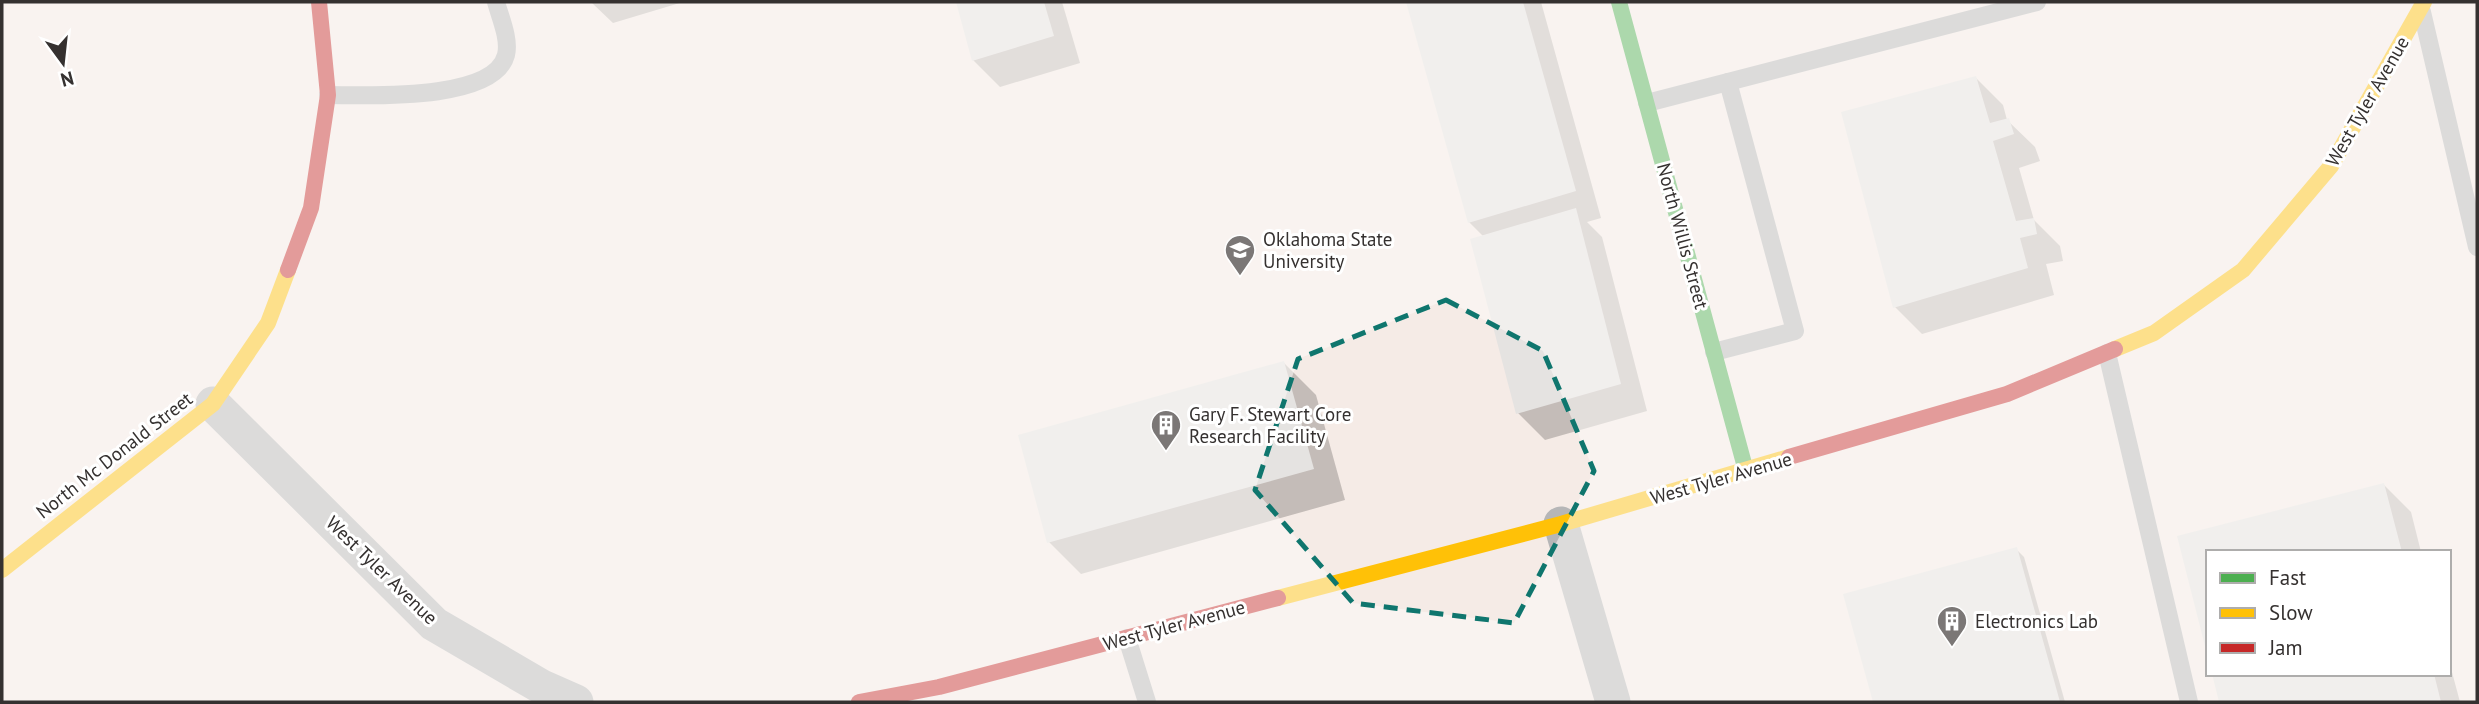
<svg xmlns="http://www.w3.org/2000/svg" width="2479" height="704" font-family="'PT Sans',sans-serif">
<style>
.built{fill:#f5ebe6;fill-rule:evenodd}
.shadow{fill:#0003}
.building{fill:#e5e3e1}
.lines{fill:none;stroke-linecap:round;stroke-linejoin:round}
.lane{stroke:#b6b6b7;stroke-width:18}
.street{stroke:#b6b6b7;stroke-width:35}
.fast{stroke:#4caf50;stroke-width:16}
.slow{stroke:#ffc107;stroke-width:16}
.jam{stroke:#c62828;stroke-width:16}
.marked{fill:none;stroke:#0f766e;stroke-width:5;stroke-dasharray:14 9;stroke-linejoin:round}
.labels{text-anchor:middle;stroke-width:6;stroke-linejoin:round;paint-order:stroke}
.street-label{font-size:19px;fill:#353130;stroke:#fff}
.poi-label{font-size:19px;fill:#353130;stroke:#fff;text-anchor:start}
</style>
<rect width="100%" height="100%" fill="#fcfaf8"/>
<path class="built" d="M2 2H2477V702H2ZM2208 552H2449V674H2208Z"/>
<g class="shadow">
<polygon points="591,2 683,2 613,23"/>
<polygon points="957,2 1062,2 1080,63 1000,87 973,60"/>
<polygon points="1408,2 1541,2 1601,218 1587,222 1602,237 1647,411 1545,440 1518,413 1484,237 1469,222"/>
<polygon points="1976,78 2003,105 2007,120 2035,147 2040,161 2019,168 2034,220 2060,246 2063,261 2046,264 2054,295 1922,334 1895,307"/>
<polygon points="1284,363 1316,395 1345,500 1081,574 1049,542"/>
<polygon points="2384,485 2411,512 2421,552 2208,552 2208,651 2179,537"/>
<polygon points="2016,549 2024,557 2065,702 1875,702 1846,595"/>
<polygon points="2449,661 2460,702 2221,702 2214,674 2449,674"/>
</g>
<g class="building">
<polygon points="956,2 1044,2 1054,36 972,61"/>
<polygon points="1406,2 1523,2 1576,191 1468,223"/>
<polygon points="1976,76 1990,123 2009,118 2014,134 1993,141 2016,221 2034,218 2037,234 2020,238 2028,268 1893,308 1841,112"/>
<polygon points="1576,208 1621,384 1516,414 1470,239"/>
<polygon points="1284,361 1314,469 1047,543 1018,435"/>
<polygon points="2384,483 2402,552 2208,552 2207,654 2177,536"/>
<polygon points="2017,547 2060,702 1873,702 1843,594"/>
<polygon points="2212,674 2434,674 2441,702 2219,702"/>
</g>
<g class="lines">
<g class="lane">
<polyline points="2422,12 2477,247"/>
<path d="M328 95C366 95 494 102 506 55 510 39 500 17 496 2"/>
<polyline points="1647,103 2037,2"/>
<polyline points="1714,352 1795,331 1728,82"/>
<polyline points="2107,353 2189,702"/>
<polyline points="1127,638 1147,702"/>
</g>
<g class="street">
<polyline points="213,404 434,624 542,687 576,702"/>
<polyline points="1561,524 1613,702"/>
</g>
<polyline class="fast" points="1619,2 1746,471"/>
<g class="slow">
<polyline points="2115,349 2154,333 2243,270 2331,166 2424,2"/>
<polyline points="2,570 213,404 268,323 288,270"/>
<polyline points="1278,598 1561,524 1789,457"/>
</g>
<g class="jam">
<polyline points="288,270 311,208 328,95 319,2"/>
<polyline points="1789,457 2007,394 2115,349"/>
<polyline points="859,702 939,687 1278,598"/>
</g>
</g>
<path d="M0 0H2479V704H0ZM1446 300 1543 351 1594 471 1514 623 1353 603 1255 490 1298 359Z" fill="#fcfaf8" fill-opacity=".55" fill-rule="evenodd"/>
<path class="marked" d="M1446 300 1543 351 1594 471 1514 623 1353 603 1255 490 1298 359Z"/>
<defs>
<g id="university-pin" transform="scale(1.575)"><path d="M0 17L-7.5 6A9.5 9.5 0 1 1 7.5 6Z" fill="#7b7776" stroke="#fff"/><path d="M0-5L7-2L0 1L-7-2ZM-4 1L0 2.5L4 1V4Q0 6-4 4Z" fill="#fff"/></g>
<g id="building-pin" transform="scale(1.575)"><path d="M0 17L-7.5 6A9.5 9.5 0 1 1 7.5 6Z" fill="#7b7776" stroke="#fff"/><path d="M-4-6H4V6H1V3H-1V6H-4ZM-2.5-4.3h1.7v1.8h-1.7ZM.8-4.3h1.7v1.8H.8ZM-2.5-1h1.7V.8h-1.7ZM.8-1h1.7V.8H.8Z" fill="#fff"/></g>
</defs>
<g fill-rule="evenodd">
<use href="#university-pin" x="1240" y="250"/>
<use href="#building-pin" x="1166" y="425"/>
<use href="#building-pin" x="1952" y="621"/>
</g>
<g class="labels">
<g class="street-label">
<text transform="translate(2367 101) rotate(-60)" y="7">West Tyler Avenue</text>
<text transform="translate(1683 236) rotate(75)" y="7">North Willis Street</text>
<text transform="translate(114 455) rotate(-38)" y="7">North Mc Donald Street</text>
<text transform="translate(1721 478) rotate(-16)" y="7">West Tyler Avenue</text>
<text transform="translate(382 570) rotate(44)" y="7">West Tyler Avenue</text>
<text transform="translate(1174 625) rotate(-15)" y="7">West Tyler Avenue</text>
</g>
<g class="poi-label">
<text x="1263" y="246">Oklahoma State<tspan x="1263" dy="22">University</tspan></text>
<text x="1189" y="421">Gary F. Stewart Core<tspan x="1189" dy="22">Research Facility</tspan></text>
<text x="1975" y="628">Electronics Lab</text>
</g>
</g>
<rect width="2479" height="704" fill="none" stroke="#353130" stroke-width="7"/>
<rect x="2206" y="550" width="245" height="126" fill="#ffffff" stroke="#aeadac" stroke-width="2"/>
<rect x="2220" y="573" width="35" height="10" fill="#4caf50" stroke="#aeadac" stroke-width="2"/>
<text x="2269" y="585" font-size="21" fill="#353130">Fast</text>
<rect x="2220" y="608" width="35" height="10" fill="#ffc107" stroke="#aeadac" stroke-width="2"/>
<text x="2269" y="620" font-size="21" fill="#353130">Slow</text>
<rect x="2220" y="643" width="35" height="10" fill="#c62828" stroke="#aeadac" stroke-width="2"/>
<text x="2269" y="655" font-size="21" fill="#353130">Jam</text>
<g transform="translate(63 63) rotate(165)" stroke="#ffffff" stroke-width="5" paint-order="stroke">
<path d="M0-5L12 26L0 18L-12 26Z" fill="#353130"/>
<text y="-10" font-size="19" font-weight="bold" text-anchor="middle" fill="#353130">N</text>
</g>
</svg>
